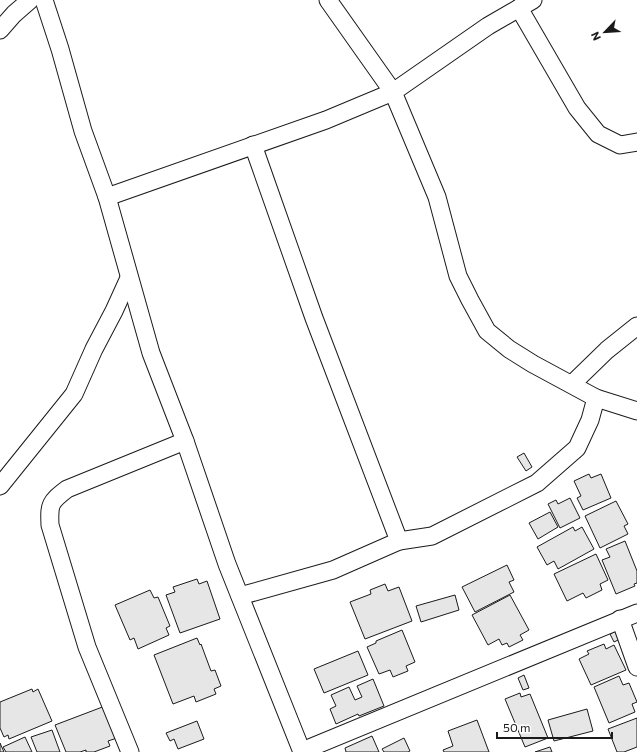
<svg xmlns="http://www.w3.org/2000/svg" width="637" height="752" font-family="Commissioner,sans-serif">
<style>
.building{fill:#e6e6e6;stroke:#1a1a1a}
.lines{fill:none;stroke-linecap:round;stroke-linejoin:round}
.minor-casing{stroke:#1a1a1a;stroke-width:19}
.minor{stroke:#fff;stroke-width:17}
</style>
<rect width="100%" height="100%" fill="#fff"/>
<g class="building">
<polygon points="524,453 532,467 526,471 517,457"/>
<polygon points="589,474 591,478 601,474 611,498 583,510 577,498 581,496 574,481"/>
<polygon points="570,498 580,518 560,528 548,504 556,500 558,504"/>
<polygon points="616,501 628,524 624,526 628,534 600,548 585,516"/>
<polygon points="550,512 558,527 538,539 529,523"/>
<polygon points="573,527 575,531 582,527 594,549 558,569 554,561 547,565 537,547"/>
<polygon points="625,541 637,571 637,583 634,584 635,586 616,594 602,560 610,557 606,549"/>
<polygon points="596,554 608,580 600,584 602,590 586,598 583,593 567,601 554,574"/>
<polygon points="507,565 514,580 509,582 514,592 475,612 462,587"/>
<polygon points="197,579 199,584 207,581 220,619 180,633 166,595 175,592 173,587"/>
<polygon points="385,584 388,591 399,587 412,621 365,639 350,602 371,594 370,590"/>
<polygon points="150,590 154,598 158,597 170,626 166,628 169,635 138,649 134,638 130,640 115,605"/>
<polygon points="455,595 459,610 421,622 416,606"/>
<polygon points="510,595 529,630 520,635 523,640 509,647 507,643 502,645 499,639 488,645 472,615"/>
<polygon points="402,630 415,662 406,666 408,671 393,677 390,670 379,674 367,647 376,643 376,641"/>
<polygon points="616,631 620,639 614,642 610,634"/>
<polygon points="197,638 200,645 201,644 211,671 215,670 221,686 214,689 216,694 196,702 194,696 173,704 154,655"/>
<polygon points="604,644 606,649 614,645 626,670 591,685 579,659 589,654 587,651"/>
<polygon points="358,651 368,675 324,693 314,669"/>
<polygon points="524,675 529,688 523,690 518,678"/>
<polygon points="619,676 623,685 629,683 637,702 632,704 635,712 609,723 594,687"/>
<polygon points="373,679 384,706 359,716 358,714 336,724 330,709 336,706 331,695 349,687 355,700 362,697 357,686"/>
<polygon points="32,689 33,692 38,689 52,721 9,739 8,735 4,737 0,728 0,702"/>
<polygon points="520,693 521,697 530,694 548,738 525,747 505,699"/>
<polygon points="105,706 117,738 108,741 110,746 94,752 86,752 86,750 80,752 66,752 55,725"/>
<polygon points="587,709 593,731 554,741 548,720"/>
<polygon points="637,718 637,747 624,752 617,752 608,729"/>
<polygon points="477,720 489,752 444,752 443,750 453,746 448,731"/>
<polygon points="197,721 204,739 178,749 174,739 170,741 166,733"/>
<polygon points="52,730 60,752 37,752 31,737"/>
<polygon points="372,736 379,752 346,752 345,748"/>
<polygon points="25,737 32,752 6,752 3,747"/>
<polygon points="404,738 410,751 408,752 384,752 382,749"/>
<polygon points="0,743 4,752 0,752"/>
<polygon points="550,747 552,752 535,752"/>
</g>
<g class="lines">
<g class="minor-casing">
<g id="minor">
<polyline points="44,0 60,49 83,131 107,197 151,353 185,441 227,564 302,752"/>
<polyline points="328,0 393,92 437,197 458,276 470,300 487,331 509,349 533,364 596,398 637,411"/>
<polyline points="519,8 577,108 598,134 620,145 637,142"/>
<polyline points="0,30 14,14 30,0"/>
<polyline points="253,145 314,318 399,541"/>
<polyline points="107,197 326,120 393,92 488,26 533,0"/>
<polyline points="572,384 607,350 637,326"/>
<polyline points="0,486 74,394 94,349 114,311 129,278"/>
<polyline points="240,596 333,570 399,541 432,536 537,483 577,448 590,420 596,398"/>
<polyline points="620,619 637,667"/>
<polyline points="302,751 637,613"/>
<path d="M130 752 87 647 50 525C49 504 50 502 67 489L185 441"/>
</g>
</g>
<use href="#minor" class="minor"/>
</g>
<g transform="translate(605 32) rotate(245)" stroke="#ffffff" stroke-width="3" paint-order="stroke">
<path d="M0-3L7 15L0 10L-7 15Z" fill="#1a1a1a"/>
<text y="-6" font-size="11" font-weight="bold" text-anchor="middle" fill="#1a1a1a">N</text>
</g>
<path d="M497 732v6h115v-6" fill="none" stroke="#1a1a1a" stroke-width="2"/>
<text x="503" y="732" font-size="12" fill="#1a1a1a" stroke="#ffffff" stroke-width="3" paint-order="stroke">50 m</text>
</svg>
